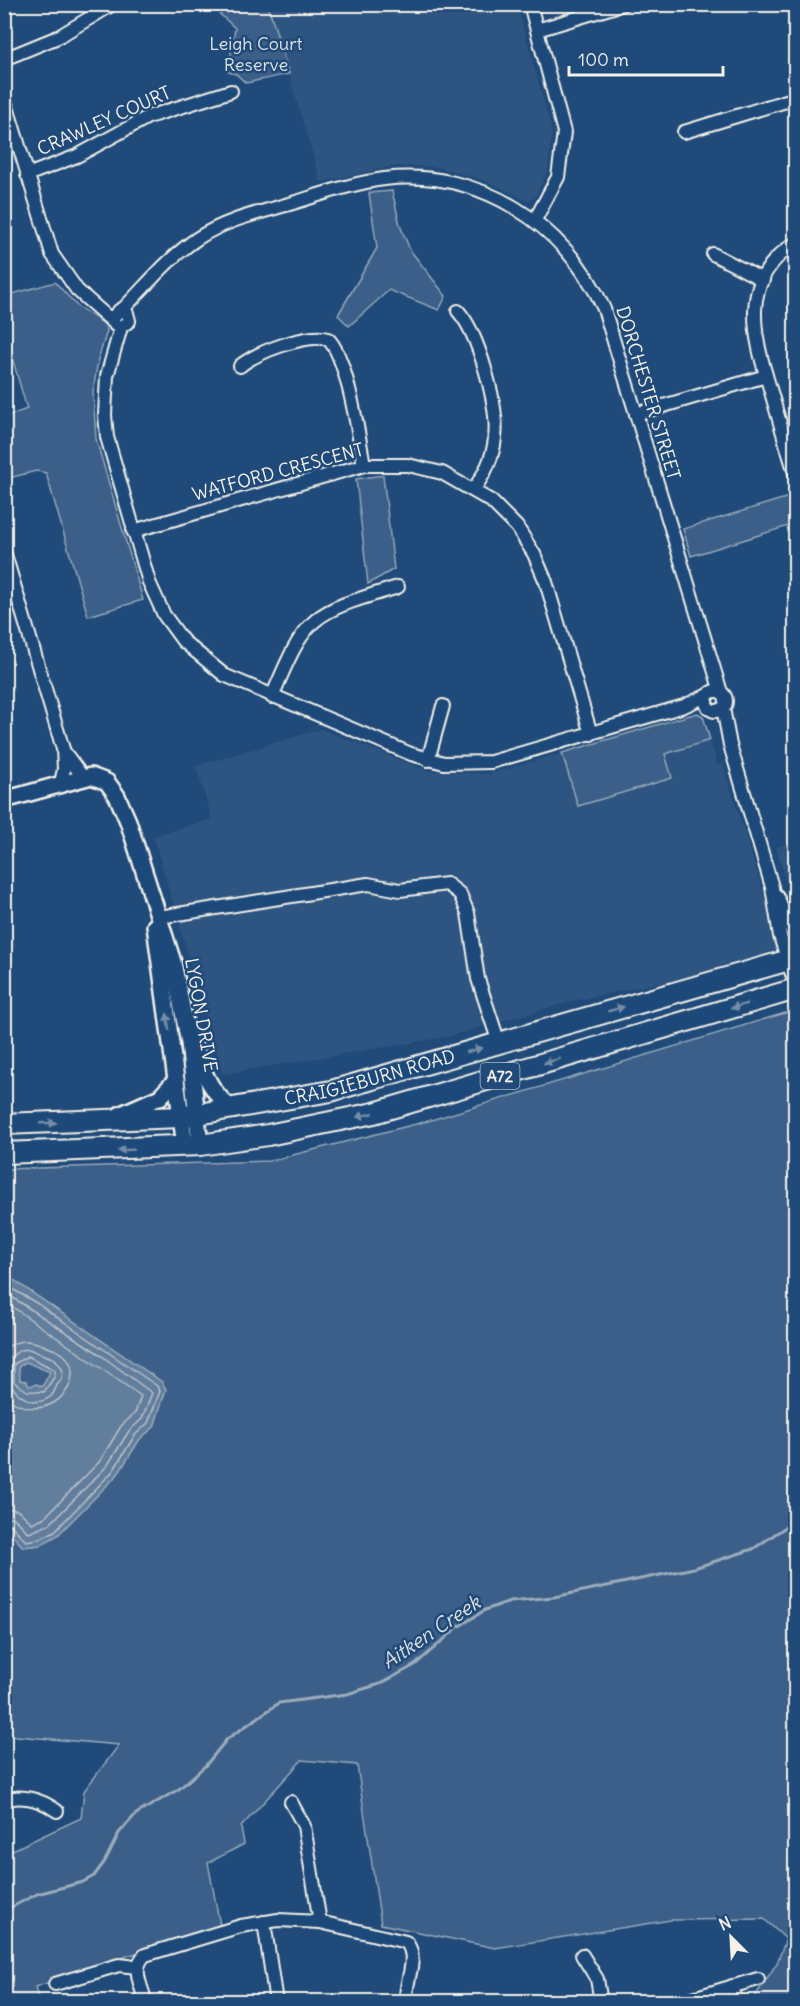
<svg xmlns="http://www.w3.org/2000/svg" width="800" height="2006" font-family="Delius,sans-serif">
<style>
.built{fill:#2d5581}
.green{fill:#3a5f88;stroke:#97a8b8;stroke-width:1.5}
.water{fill:#627e9d;stroke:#9cacbb;stroke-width:1.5;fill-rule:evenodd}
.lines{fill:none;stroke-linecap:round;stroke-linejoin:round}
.shore{stroke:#bac3ca;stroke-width:1.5}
.stream{stroke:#9cacbb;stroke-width:3}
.minor-casing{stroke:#f4f1e8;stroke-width:16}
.tertiary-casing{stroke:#f4f1e8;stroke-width:20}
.primary-casing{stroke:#f4f1e8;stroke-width:24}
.minor{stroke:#1f4a7a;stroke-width:12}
.tertiary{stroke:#1f4a7a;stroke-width:15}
.primary{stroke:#1f4a7a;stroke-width:20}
.oneway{fill:#748da6}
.labels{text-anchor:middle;stroke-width:5;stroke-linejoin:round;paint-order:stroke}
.shield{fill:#1f4a7a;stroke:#b4bfc7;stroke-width:1.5}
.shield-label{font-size:16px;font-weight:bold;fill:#f4f1e8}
.park-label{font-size:18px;fill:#e1e2de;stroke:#1f4a7a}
.street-label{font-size:18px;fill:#f4f1e8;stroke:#1f4a7a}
.water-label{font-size:20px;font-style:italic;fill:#dee0dd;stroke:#1f4a7a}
</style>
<rect width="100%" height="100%" fill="#1f4a7a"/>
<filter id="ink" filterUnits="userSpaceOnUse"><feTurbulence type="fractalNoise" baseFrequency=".0167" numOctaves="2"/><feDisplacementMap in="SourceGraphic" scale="12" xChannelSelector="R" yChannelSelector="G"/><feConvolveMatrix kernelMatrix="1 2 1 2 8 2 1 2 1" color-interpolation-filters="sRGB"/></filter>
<g filter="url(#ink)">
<g class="built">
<polygon points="268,5 517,5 552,131 548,171 535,198 528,201 486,181 437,167 395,166 321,182"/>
<polygon points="321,729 428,771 488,774 562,753 578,806 672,779 665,754 710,740 717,765 723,764 778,939 774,951 683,978 573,1001 446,1037 223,1074 153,836 212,819 196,766"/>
<polygon points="795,841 796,841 795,911 776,847"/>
<polygon points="5,909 16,946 5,950 4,950"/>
</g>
<g class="green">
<polygon points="210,5 268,5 289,74 246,83 236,74 228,72 235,28"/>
<polygon points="392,191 400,225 410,250 446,296 439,310 389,290 349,326 338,315 377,248 369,193"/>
<polygon points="55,282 77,306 104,324 107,331 98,360 93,392 96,439 143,600 88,616 46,473 36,471 5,479 5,417 27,409 5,333 5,296"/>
<polygon points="383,475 394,569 368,584 356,479"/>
<polygon points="789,497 795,524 691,556 683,529"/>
<polygon points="697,713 703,716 710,740 665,754 672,778 578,806 562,753"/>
<polygon points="795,1010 795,2001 752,2001 777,1963 786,1939 764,1919 671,1920 495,1948 381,1924 357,1765 302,1760 241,1827 244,1844 208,1863 220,1925 35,1987 39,2001 5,2001 4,1854 81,1818 84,1791 119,1745 5,1735 5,1169 269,1161 428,1121"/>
</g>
<path class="water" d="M5 1277 15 1281 162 1382 166 1389 154 1427 140 1439 118 1474 58 1535 41 1545 23 1547 5 1527ZM26 1362 50 1372 42 1387 37 1384 29 1386 26 1381 20 1380 19 1366Z"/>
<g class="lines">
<g class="shore">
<polyline points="4,1284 38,1304 157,1386 160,1391 148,1423 135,1435 113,1471 55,1531 39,1539 26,1541 11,1525 4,1524"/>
<polyline points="4,1292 98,1353 152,1393 142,1419 129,1431 107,1466 50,1524 29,1533 14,1518 4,1516"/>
<polyline points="4,1301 141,1396 135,1413 121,1426 100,1461 45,1517 32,1523 19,1511 4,1507"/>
<path d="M4 1349C19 1339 27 1339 43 1345 50 1349 58 1349 64 1355 90 1378 49 1432 4 1396"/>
<path d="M29 1349 55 1359 62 1368C64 1376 62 1379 57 1385 55 1389 54 1394 50 1397 30 1412 0 1386 8 1359L20 1350Z"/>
<polygon points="28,1356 55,1370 55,1376 44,1392 27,1391 14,1382 14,1364"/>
</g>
<polyline class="stream" points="4,1911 37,1894 83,1882 94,1876 105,1861 119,1833 136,1814 179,1789 206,1765 227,1739 279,1703 347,1694 380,1684 415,1665 458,1627 485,1610 510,1601 554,1597 694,1568 753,1549 796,1520"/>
<g class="minor-casing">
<g id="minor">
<polyline points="530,4 564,132 558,177 535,220"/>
<polyline points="537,30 623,4"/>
<polyline points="4,59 58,37 113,4"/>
<polyline points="4,97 52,254 77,290 112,321"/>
<polyline points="684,132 796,98"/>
<polyline points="27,175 77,156 148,117 231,91"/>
<path d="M796 243C736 279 755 339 771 392 779 420 787 448 796 476"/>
<polyline points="713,254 763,280"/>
<path d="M122 310C147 285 168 258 198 238 227 219 263 212 296 202 325 193 354 183 384 179 479 168 566 224 604 309L721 692"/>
<path d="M458 311C479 334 499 408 495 438 493 458 485 473 474 489"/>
<polyline points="121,327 115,325 112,318 120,310 127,313 129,321 121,327 107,376 105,415 107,437 149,582 164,615 183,641 224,675 411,754 444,763 491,762 684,706 708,695"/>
<path d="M240 366C257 352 307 333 328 339 347 356 359 438 364 465"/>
<polyline points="636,414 766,376"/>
<polyline points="133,531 364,465 408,465 442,473 491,501 517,527 534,554 546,582 591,734"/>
<polyline points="4,551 63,749 64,769 61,783"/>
<circle cx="716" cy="701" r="10"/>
<path d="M272 697C307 613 311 613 398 587"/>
<polyline points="723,708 730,745 772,887 780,936 796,987"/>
<polyline points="65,753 82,776"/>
<polyline points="428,760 443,706"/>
<polyline points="777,896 796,940"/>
<polyline points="159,917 368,884 400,890 447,884 460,894 468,913 478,979 499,1043"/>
<path d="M4 1800C23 1794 42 1800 57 1811"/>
<polyline points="291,1802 304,1826 320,1922"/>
<polyline points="264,1922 276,2002"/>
<polyline points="582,1955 597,1979 601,2002"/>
<polyline points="55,1984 119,1965 137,1967"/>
<polyline points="732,1986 736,2002"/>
<path d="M146 2002C141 1986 131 1968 145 1955L241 1926 278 1920 320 1922 406 1942C420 1958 404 1982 406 2002"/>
<polyline points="679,2002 758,1979"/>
</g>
</g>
<g class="tertiary-casing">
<g id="tertiary">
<polyline points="4,800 91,776 107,782 117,796 128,821 173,962 189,1043 200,1145"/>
<polyline points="155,926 185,1146"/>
<path d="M196 1049C202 1072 214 1097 234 1110"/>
<polyline points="119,1115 160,1097 176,1080"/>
</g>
</g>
<g class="primary-casing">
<g id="primary">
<path id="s1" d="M4 1124 181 1117 331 1091 796 958"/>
<polyline points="4,1153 200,1145 268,1135 374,1113 796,989"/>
</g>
</g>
<use href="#minor" class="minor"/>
<use href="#tertiary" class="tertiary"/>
<use href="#primary" class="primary"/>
</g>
<defs><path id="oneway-solid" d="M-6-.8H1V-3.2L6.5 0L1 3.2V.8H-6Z" transform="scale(1.5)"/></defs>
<g class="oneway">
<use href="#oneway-solid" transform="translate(739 1006) rotate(164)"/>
<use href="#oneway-solid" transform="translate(616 1009) rotate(-16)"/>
<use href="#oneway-solid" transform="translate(168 1022) rotate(-98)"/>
<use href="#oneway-solid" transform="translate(474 1050) rotate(-16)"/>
<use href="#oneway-solid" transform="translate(552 1061) rotate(164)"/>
<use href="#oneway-solid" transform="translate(365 1115) rotate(167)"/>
<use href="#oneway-solid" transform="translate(48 1123) rotate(-2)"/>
<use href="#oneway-solid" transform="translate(126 1150) rotate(177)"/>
</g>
</g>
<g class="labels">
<rect class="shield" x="480.5" y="1063" width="39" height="26" rx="4.5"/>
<g class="shield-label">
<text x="500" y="1082">A72</text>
</g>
<g class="park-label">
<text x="256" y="50">Leigh Court<tspan x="256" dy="21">Reserve</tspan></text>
</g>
<g class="street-label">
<text transform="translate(104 121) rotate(-24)" y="6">CRAWLEY COURT</text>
<text transform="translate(648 393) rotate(73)" y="6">DORCHESTER STREET</text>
<text transform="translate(278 472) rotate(-15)" y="6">WATFORD CRESCENT</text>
<text transform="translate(201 1015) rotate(80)" y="6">LYGON DRIVE</text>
<text dy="6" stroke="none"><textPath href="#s1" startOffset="370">CRAIGIEBURN ROAD</textPath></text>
</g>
<g class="water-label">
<text transform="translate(431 1632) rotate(-34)" y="7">Aitken Creek</text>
</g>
</g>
<rect width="800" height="2006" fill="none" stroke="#1f4a7a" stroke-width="24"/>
<rect x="12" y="12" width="776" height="1982" fill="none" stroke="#f4f1e8" stroke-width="2" filter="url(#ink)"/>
<g transform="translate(731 1937) rotate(336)" stroke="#1f4a7a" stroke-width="4.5" paint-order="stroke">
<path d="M0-4.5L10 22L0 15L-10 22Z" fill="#f4f1e8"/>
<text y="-9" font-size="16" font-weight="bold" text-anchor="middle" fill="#f4f1e8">N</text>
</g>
<path d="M569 66v9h154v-9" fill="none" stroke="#f4f1e8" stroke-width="3"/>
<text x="578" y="66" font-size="18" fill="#f4f1e8" stroke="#1f4a7a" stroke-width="4.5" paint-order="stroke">100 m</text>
</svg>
